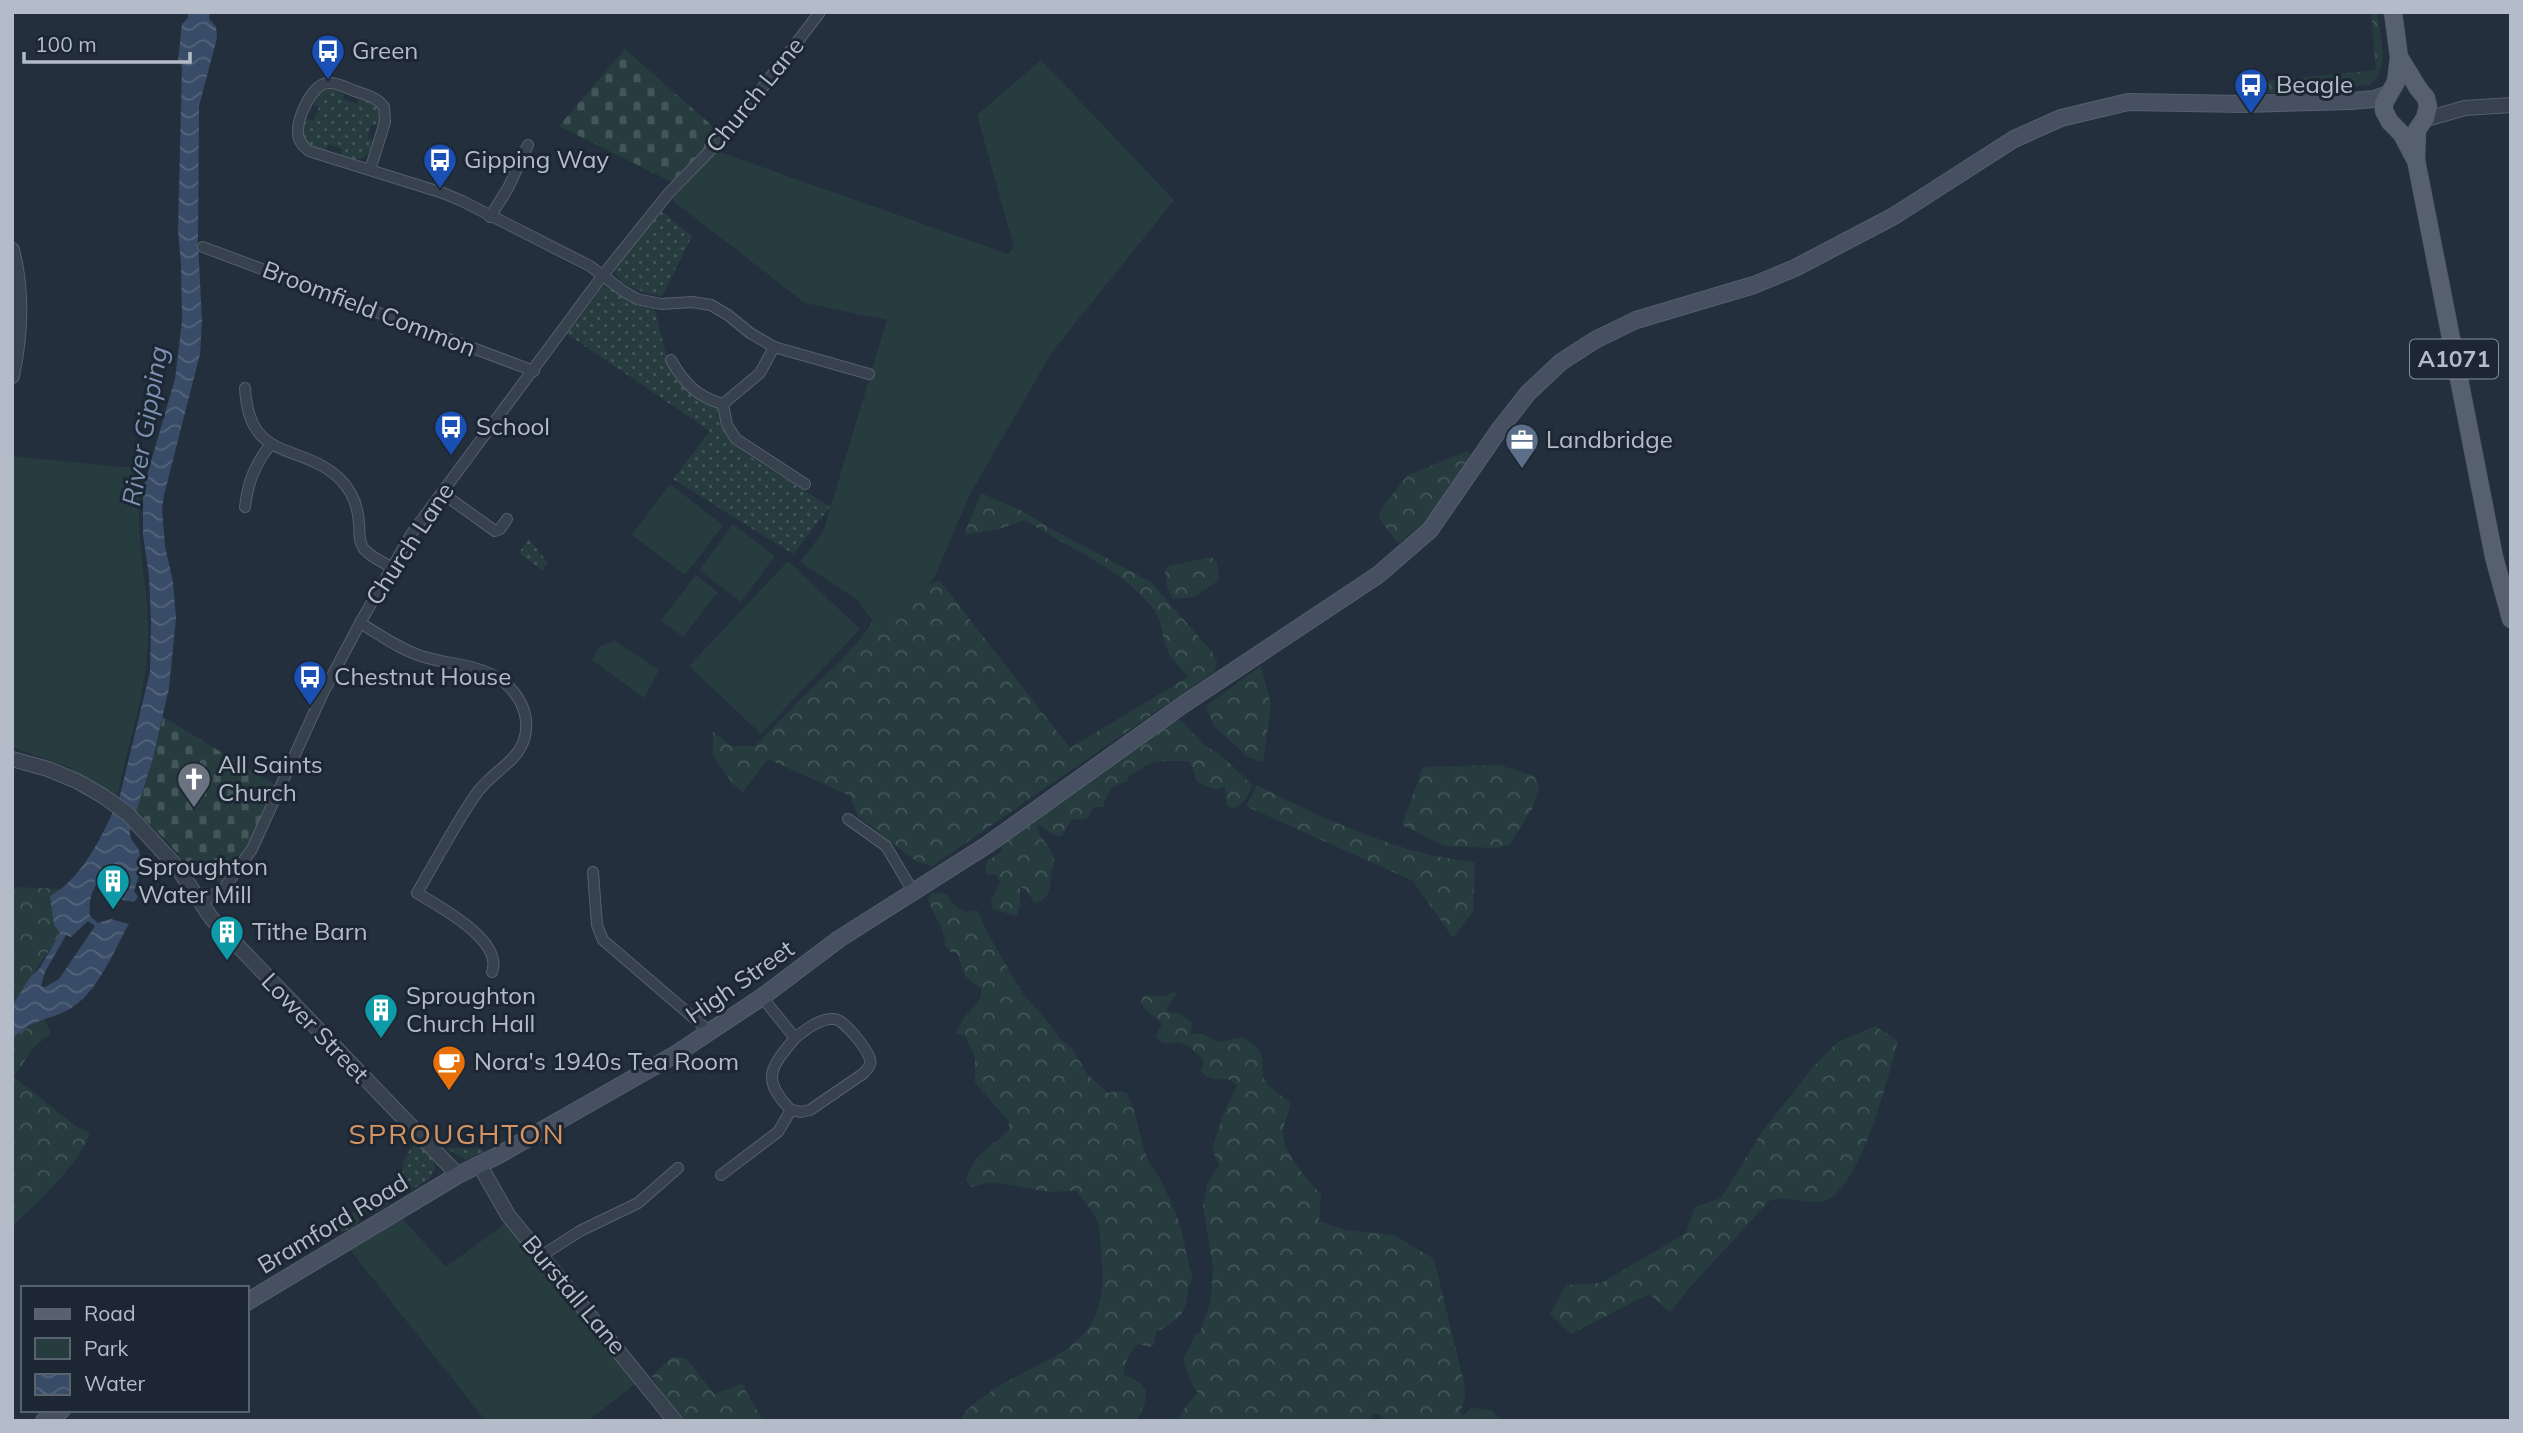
<svg xmlns="http://www.w3.org/2000/svg" width="2523" height="1433" font-family="Mulish,sans-serif">
<style>
.grass{fill:url(#grass-dots)}
.forest{fill:url(#forest-crowns)}
.cemetery{fill:url(#cemetery-stones)}
.green{fill:#263c3f}
.water{fill:url(#water-waves);fill-rule:evenodd}
.lines{fill:none;stroke-linecap:round;stroke-linejoin:round}
.minor-casing{stroke:#565f6c;stroke-width:12}
.tertiary-casing{stroke:#565f6c;stroke-width:16}
.secondary-casing{stroke:#565f6c;stroke-width:18}
.primary-casing{stroke:#414a57;stroke-width:19}
.minor{stroke:#38414e;stroke-width:10}
.tertiary{stroke:#38414e;stroke-width:14}
.secondary{stroke:#465061;stroke-width:16}
.primary{stroke:#56606e;stroke-width:18}
.labels{text-anchor:middle;stroke-width:6;stroke-linejoin:round;paint-order:stroke}
.shield{fill:#1d2633;stroke:#878f9c;stroke-width:2}
.shield-label{font-size:23px;font-weight:bold;fill:#b4bcc9}
.poi-label{font-size:24px;fill:#b4bcc9;stroke:#1d2633;text-anchor:start}
.street-label{font-size:24px;fill:#b4bcc9;stroke:#1d2633}
.water-label{font-size:26px;font-style:italic;fill:#7c92b1;stroke:#1d2633}
.quarter-label{font-size:28px;letter-spacing:2px;fill:#d59563;stroke:#1d2633}
</style>
<defs>
<pattern id="grass-dots" width="8" height="8" patternUnits="userSpaceOnUse" patternTransform="scale(1.75)"><rect width="8" height="8" fill="#263c3f"/><path d="M2 2h.1M6 6h.1" fill="none" stroke="#435659" stroke-width="1.8" stroke-linecap="round"/></pattern>
<pattern id="forest-crowns" width="20" height="18" patternUnits="userSpaceOnUse" patternTransform="scale(1.75)"><rect width="20" height="18" fill="#263c3f"/><path d="M2 6a3 3 0 1 1 6 0M12 15a3 3 0 1 1 6 0" fill="none" stroke="#435659"/></pattern>
<pattern id="cemetery-stones" width="16" height="16" patternUnits="userSpaceOnUse" patternTransform="scale(1.75)"><rect width="16" height="16" fill="#263c3f"/><path d="M2 7V4a2 2 0 0 1 4 0v3zM10 15v-3a2 2 0 0 1 4 0v3z" fill="#435659"/></pattern>
<pattern id="water-waves" width="16" height="10" patternUnits="userSpaceOnUse" patternTransform="scale(1.75)"><rect width="16" height="10" fill="#394c67"/><path d="M0 5q4-4 8 0t8 0" fill="none" stroke="#53647b"/></pattern>
</defs>
<rect width="100%" height="100%" fill="#242f3e"/>
<g class="grass">
<path d="M325 88 346 91 343 99 357 104 360 97 380 108V126L372 124 367 138 375 141C366 162 360 161 340 157L342 149 328 144 325 152C307 145 299 138 306 118L313 121 319 107 312 104Z"/>
<path d="M660 210 692 236 662 296C645 293 621 288 614 271Z"/>
<polygon points="604,285 654,307 667,359 717,409 726,435 732,442 746,454 830,507 793,554 673,479 710,431 567,334"/>
<polygon points="529,539 548,563 542,570 519,553"/>
<path d="M413 1136 434 1161 435 1169 429 1179 403 1195 409 1190C399 1171 400 1158 416 1144Z"/>
<polygon points="446,1148 481,1148 486,1152 466,1160"/>
<path d="M393 1187 396 1197 394 1200C383 1207 372 1219 360 1208Z"/>
<path d="M358 1210 362 1216C358 1228 340 1237 330 1229Z"/>
</g>
<g class="forest">
<path d="M2371 12H2377C2380 35 2392 72 2368 85L2273 93 2251 91 2248 83 2376 70Z"/>
<polygon points="1467,451 1475,457 1436,512 1432,512 1431,517 1398,544 1379,518 1381,509 1407,476"/>
<path d="M981 493 1022 511 1050 528 1151 582 1211 651 1217 660 1215 671 932 866 917 862 858 816 850 796 768 759 743 792 733 784 713 756V732L731 746H755C769 733 781 719 794 706 821 678 852 654 873 621L859 602 865 597 897 600 939 580 1070 748 1188 677C1183 670 1176 664 1171 657 1161 641 1164 622 1152 607 1120 568 1066 546 1024 520L999 529 964 535Z"/>
<polygon points="1211,557 1217,562 1219,580 1194,597 1173,599 1167,586 1165,570 1169,566"/>
<polygon points="1261,666 1271,705 1263,762 1248,757 1214,726 1206,706"/>
<path d="M1173 719 1182 721 1202 743 1223 757 1252 785C1249 795 1243 807 1231 808L1226 804 1225 786C1217 789 1217 790 1209 787 1188 780 1200 774 1188 761 1174 761 1158 759 1145 766 1139 769 1137 773 1130 775L1126 782C1110 785 1108 793 1103 807H1094L1086 819H1074L1070 822 1062 836H1055L1037 824C1039 839 1047 842 1052 853 1055 859 1054 864 1052 870 1049 883 1053 899 1035 903L1025 889 1020 887V905L1017 916 993 909 991 900 1000 883 997 875H988L985 871 987 861 1003 851 1000 847H994Z"/>
<polygon points="1499,765 1534,776 1539,787 1532,809 1509,845 1496,848 1444,846 1402,825 1423,767"/>
<path d="M1257 785C1306 811 1358 834 1411 850 1432 856 1454 859 1475 863L1473 911 1453 938 1413 881 1246 806Z"/>
<path d="M12 887 64 889C55 904 48 918 60 933 45 958 28 981 12 1006Z"/>
<path d="M932 893 946 894 957 908 966 912 977 910 987 932 1023 994 1050 1024 1061 1040 1072 1048 1087 1074 1108 1093 1118 1091 1127 1093C1138 1116 1138 1132 1146 1155 1149 1164 1155 1171 1160 1179 1166 1190 1171 1203 1176 1214 1185 1235 1185 1257 1193 1278 1185 1289 1189 1300 1183 1311 1179 1320 1165 1327 1156 1332L1154 1345 1149 1347 1139 1344C1131 1349 1123 1365 1124 1374L1140 1383 1146 1390 1145 1402 1137 1421H960C965 1409 975 1403 986 1395 1044 1354 1109 1354 1102 1263 1099 1225 1103 1221 1076 1191 1063 1191 1050 1193 1037 1190 1014 1186 994 1178 972 1187L966 1180C974 1153 990 1149 1009 1130V1121L975 1083V1057L965 1036 955 1033C958 1028 961 1022 964 1018 972 1007 982 1004 981 989L965 976 957 953 951 952 945 946C945 927 934 917 928 899Z"/>
<path d="M1173 992 1177 993 1167 1008 1168 1012 1178 1013 1192 1023 1191 1034H1203L1218 1042 1242 1037 1257 1047 1262 1057 1263 1077 1267 1084 1290 1103C1289 1113 1284 1122 1283 1131 1283 1156 1307 1177 1321 1195L1319 1221 1345 1230 1394 1235 1434 1259 1464 1382 1465 1398 1460 1413 1463 1415 1472 1408 1489 1410 1504 1421H1386L1380 1414H1371L1372 1421H1178L1187 1404 1198 1393 1190 1381 1183 1360 1196 1334 1200 1332 1211 1300 1213 1268 1203 1205 1207 1184 1219 1165 1212 1149 1223 1115 1237 1085 1228 1079C1218 1080 1207 1080 1201 1071L1204 1061C1200 1056 1188 1045 1182 1043 1170 1039 1164 1049 1156 1036L1161 1026V1023L1143 1007 1141 1002 1144 995 1165 996Z"/>
<path d="M44 1019 51 1033 34 1047 14 1077 77 1127 90 1132C82 1163 35 1204 12 1227V1040L23 1030Z"/>
<path d="M1875 1026 1898 1041C1887 1079 1863 1182 1827 1200 1812 1207 1788 1193 1769 1201L1692 1285 1670 1312 1649 1294 1571 1334 1550 1314 1566 1285 1601 1283 1686 1233 1695 1207 1721 1198 1762 1132 1812 1068 1838 1042Z"/>
<polygon points="672,1357 686,1358 714,1394 742,1384 763,1421 679,1421 652,1376"/>
</g>
<g class="cemetery">
<polygon points="625,49 720,133 672,182 559,126"/>
<path d="M163 717 274 784 275 787C264 813 246 867 220 882L195 875 167 841 136 811 153 758Z"/>
</g>
<g class="green">
<polygon points="1041,60 1174,200 1052,352 969,496 935,577 894,624 800,562 823,532 887,320 805,303 672,200 717,151 1008,254 1014,247 977,115"/>
<path d="M12 456 120 467H145C129 523 150 582 148 638 147 693 128 743 117 797L70 768 15 748 12 742Z"/>
<polygon points="670,484 723,525 685,575 632,535"/>
<polygon points="733,524 775,556 741,602 699,570"/>
<polygon points="788,561 860,629 761,734 689,666"/>
<polygon points="696,575 718,592 683,637 661,620"/>
<polygon points="615,641 659,670 644,698 592,660 600,646"/>
<polygon points="403,1219 446,1267 507,1222 640,1380 588,1421 486,1421 350,1250"/>
</g>
<path class="water" d="M188 12H210L209 19 216 27 217 38 199 106 198 243 202 320 200 354 164 495 162 509 165 546 173 582 176 618 169 688 153 758 130 831C129 840 136 843 139 851 144 864 138 880 134 891L138 897 134 902 112 898 104 873C93 888 88 897 90 916L98 923 111 919 129 924C114 950 100 988 74 1006 54 1021 31 1017 12 1040V1006L31 976 40 968 60 933 54 925 50 896C82 880 107 828 120 795L150 672 151 622 149 576 143 535V489L175 379 182 321 181 264 178 231 182 66 178 61 182 24 188 18ZM88 921 95 926 59 979 45 987 41 986 45 972 66 935 71 937Z"/>
<g class="lines">
<g class="minor-casing">
<g id="minor">
<path d="M370 170 385 122 384 107C377 97 366 95 355 91 347 88 337 82 328 83 312 84 297 118 298 133 298 141 303 146 309 151L443 193 462 201 590 266 623 291 637 299 661 304 692 302 711 305 728 315 750 333 774 347 869 374"/>
<polyline points="490,217 508,188 528,145"/>
<polyline points="203,247 534,371"/>
<path d="M671 360C684 383 697 397 723 404L760 373 774 347"/>
<path d="M245 388C249 464 300 441 340 479 352 491 358 506 359 523 360 532 358 541 364 549 371 557 382 562 391 567"/>
<polyline points="723,404 727,425 736,439 805,484"/>
<polyline points="442,493 495,531 500,529 507,519"/>
<path d="M245 507C248 481 255 465 270 445"/>
<path d="M360 623C379 634 399 649 421 656 445 664 470 663 493 675 525 692 539 731 512 759 499 772 484 781 474 797 453 828 436 861 417 893 438 906 504 940 492 972"/>
<polyline points="848,819 886,846 914,893"/>
<polyline points="593,872 597,925 603,940 710,1032"/>
<polyline points="201,903 224,888 252,849 323,693 360,623 412,533 603,275 668,194 731,129 820,12"/>
<path d="M791 1110 801 1112 810 1110 864 1073C867 1069 872 1065 870 1059 867 1049 844 1019 834 1019 820 1018 805 1030 795 1038"/>
<path d="M721 1175 778 1132 791 1110C760 1079 771 1067 795 1038L762 997"/>
<polyline points="541,1256 580,1231 638,1203 678,1168"/>
</g>
</g>
<g class="tertiary-casing">
<g id="tertiary">
<polyline points="2423,120 2465,108 2511,105"/>
<path d="M12 250C23 292 21 333 12 376"/>
<polyline points="12,759 48,769 77,781 103,796 128,814 177,867 212,919 458,1175"/>
<polyline points="479,1164 508,1215 675,1421"/>
</g>
</g>
<g class="secondary-casing">
<g id="secondary">
<polyline points="247,1302 458,1175 497,1156 676,1054 762,997 839,939 987,845 1184,704 1378,575 1430,530 1499,430 1528,393 1561,362 1595,340 1636,320 1754,285 1795,268 1894,216 2014,139 2061,118 2128,102 2243,104 2351,101 2375,99 2388,94"/>
<polyline points="44,1421 62,1410"/>
</g>
</g>
<g class="primary-casing">
<g id="primary">
<polyline points="2393,12 2399,57 2418,88 2426,98 2428,106 2425,118 2417,130 2416,160 2494,557 2511,619"/>
<polyline points="2399,57 2396,82 2384,103 2384,111 2390,122 2402,134 2415,159"/>
</g>
</g>
<use href="#minor" class="minor"/>
<use href="#tertiary" class="tertiary"/>
<use href="#secondary" class="secondary"/>
<use href="#primary" class="primary"/>
</g>
<defs>
<g id="bus-pin" transform="scale(1.75)"><path d="M0 17L-7.5 6A9.5 9.5 0 1 1 7.5 6Z" fill="#1a4fb4" stroke="#1d2633"/><path d="M-5-6H5V4H4V6H2V4H-2V6H-4V4H-5ZM-3.5-4V0h7V-4ZM-3.5 1.2v1.5H-2V1.2ZM2 1.2v1.5H3.5V1.2Z" fill="#fff"/></g>
<g id="office-pin" transform="scale(1.75)"><path d="M0 17L-7.5 6A9.5 9.5 0 1 1 7.5 6Z" fill="#5c6f8a" stroke="#1d2633"/><path d="M-6-3h4V-5.5h4V-3h4V5H-6ZM-1-4.5V-3h2v-1.5ZM-6 0V1H6V0Z" fill="#fff"/></g>
<g id="church-pin" transform="scale(1.75)"><path d="M0 17L-7.5 6A9.5 9.5 0 1 1 7.5 6Z" fill="#6b7280" stroke="#1d2633"/><path d="M-1.2-6h2.4v3.5h3.3v2.4h-3.3V6h-2.4V-.1h-3.3v-2.4h3.3Z" fill="#fff"/></g>
<g id="building-pin" transform="scale(1.75)"><path d="M0 17L-7.5 6A9.5 9.5 0 1 1 7.5 6Z" fill="#0f9aa8" stroke="#1d2633"/><path d="M-4-6H4V6H1V3H-1V6H-4ZM-2.5-4.3h1.7v1.8h-1.7ZM.8-4.3h1.7v1.8H.8ZM-2.5-1h1.7V.8h-1.7ZM.8-1h1.7V.8H.8Z" fill="#fff"/></g>
<g id="cafe-pin" transform="scale(1.75)"><path d="M0 17L-7.5 6A9.5 9.5 0 1 1 7.5 6Z" fill="#e8710a" stroke="#1d2633"/><path d="M-5.5-4.5H6V0H3Q3 3.5 0 3.5H-2.5Q-5.5 3.5-5.5 0ZM3-3.2v2h1.7v-2ZM-6 4.5H4V6H-6Z" fill="#fff"/></g>
</defs>
<g fill-rule="evenodd">
<use href="#bus-pin" x="328" y="51"/>
<use href="#bus-pin" x="2251" y="85"/>
<use href="#bus-pin" x="440" y="160"/>
<use href="#bus-pin" x="451" y="427"/>
<use href="#office-pin" x="1522" y="440"/>
<use href="#bus-pin" x="310" y="677"/>
<use href="#church-pin" x="194" y="779"/>
<use href="#building-pin" x="113" y="881"/>
<use href="#building-pin" x="227" y="932"/>
<use href="#building-pin" x="381" y="1010"/>
<use href="#cafe-pin" x="449" y="1062"/>
</g>
<g class="labels">
<rect class="shield" x="2410" y="339.5" width="88" height="39" rx="5"/>
<g class="shield-label">
<text x="2454" y="367">A1071</text>
</g>
<g class="poi-label">
<text x="352" y="59">Green</text>
<text x="2276" y="93">Beagle</text>
<text x="464" y="168">Gipping Way</text>
<text x="476" y="435">School</text>
<text x="1546" y="448">Landbridge</text>
<text x="334" y="685">Chestnut House</text>
<text x="218" y="773">All Saints<tspan x="218" dy="28">Church</tspan></text>
<text x="138" y="875">Sproughton<tspan x="138" dy="28">Water Mill</tspan></text>
<text x="252" y="940">Tithe Barn</text>
<text x="406" y="1004">Sproughton<tspan x="406" dy="28">Church Hall</tspan></text>
<text x="474" y="1070">Nora's 1940s Tea Room</text>
</g>
<g class="street-label">
<text transform="translate(755 95) rotate(-51)" y="8">Church Lane</text>
<text transform="translate(369 309) rotate(21)" y="8">Broomfield Common</text>
<text transform="translate(410 544) rotate(-57)" y="8">Church Lane</text>
<text transform="translate(740 982) rotate(-35)" y="8">High Street</text>
<text transform="translate(315 1028) rotate(46)" y="8">Lower Street</text>
<text transform="translate(333 1224) rotate(-31)" y="8">Bramford Road</text>
<text transform="translate(574 1295) rotate(50)" y="8">Burstall Lane</text>
</g>
<g class="water-label">
<text transform="translate(145 426) rotate(-80)" y="9">River Gipping</text>
</g>
<g class="quarter-label">
<text x="457" y="1144">SPROUGHTON</text>
</g>
</g>
<rect width="2523" height="1433" fill="none" stroke="#b4bcc9" stroke-width="28"/>
<rect x="21" y="1286" width="228" height="126" fill="#1d2633" stroke="#59626f" stroke-width="2"/>
<rect x="35" y="1309" width="35" height="10" fill="#56606e" stroke="#59626f" stroke-width="2"/>
<text x="84" y="1321" font-size="21" fill="#b4bcc9">Road</text>
<rect x="35" y="1338" width="35" height="21" fill="#263c3f" stroke="#59626f" stroke-width="2"/>
<text x="84" y="1356" font-size="21" fill="#b4bcc9">Park</text>
<rect x="35" y="1374" width="35" height="21" fill="url(#water-waves)" stroke="#59626f" stroke-width="2"/>
<text x="84" y="1391" font-size="21" fill="#b4bcc9">Water</text>
<path d="M24 52v10h166v-10" fill="none" stroke="#b4bcc9" stroke-width="3.5"/>
<text x="35" y="52" font-size="21" fill="#b4bcc9" stroke="#1d2633" stroke-width="5" paint-order="stroke">100 m</text>
</svg>
